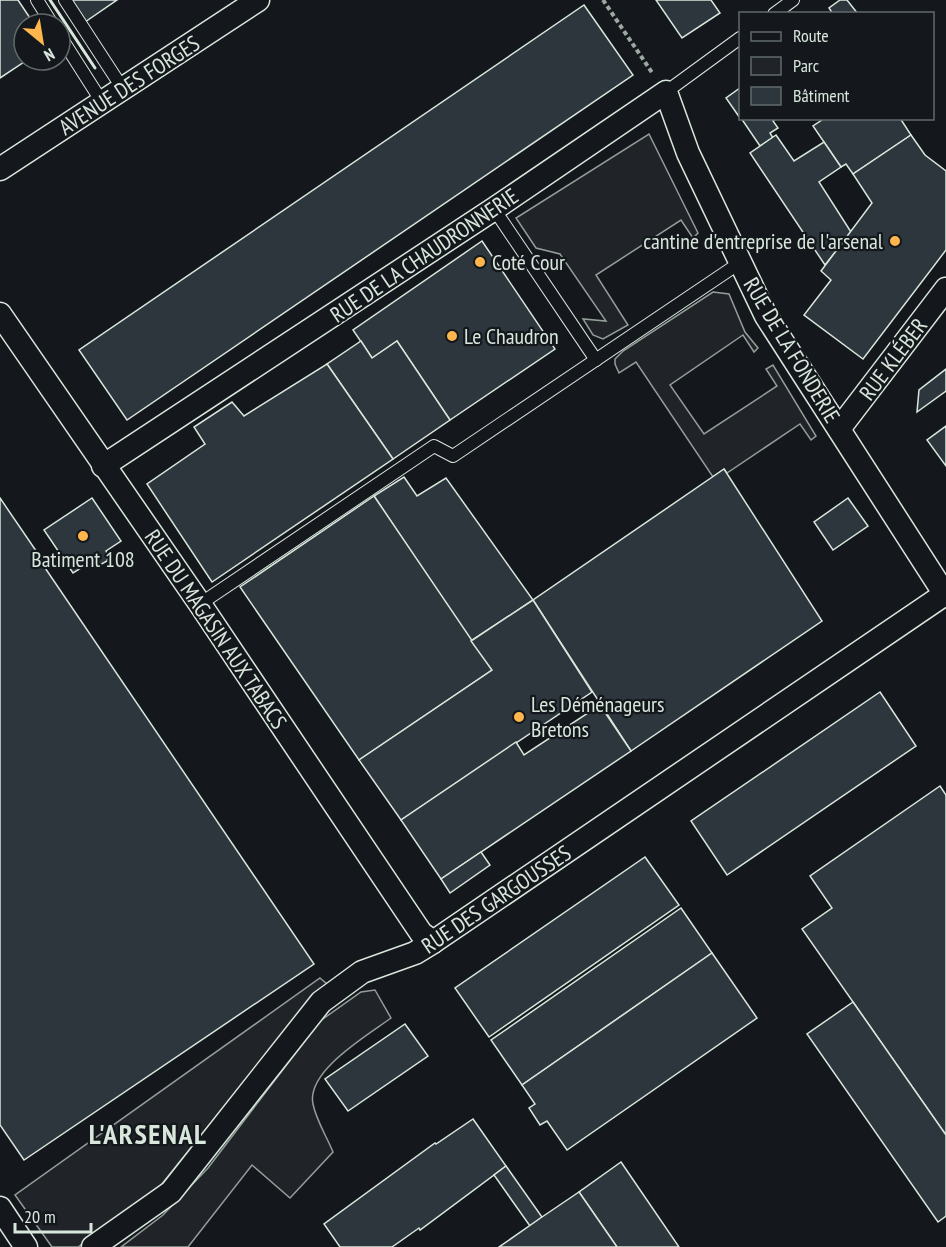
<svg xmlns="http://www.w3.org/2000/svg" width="946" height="1247" font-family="'PT Sans Narrow',sans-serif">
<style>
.green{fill:#202428;stroke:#939e99;stroke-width:1.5}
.building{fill:#2c363c;stroke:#d8e6dc;stroke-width:1.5}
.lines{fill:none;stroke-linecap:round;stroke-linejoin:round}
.service-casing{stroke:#d8e6dc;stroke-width:14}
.minor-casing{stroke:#d8e6dc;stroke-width:25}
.path{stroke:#9da8a2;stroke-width:4;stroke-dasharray:4.5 3;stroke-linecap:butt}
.service{stroke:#14181c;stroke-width:12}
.minor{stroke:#14181c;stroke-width:22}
.wall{stroke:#d8e6dc;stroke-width:3}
.poi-dot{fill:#ffb74d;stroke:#14181c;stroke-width:2}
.labels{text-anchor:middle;stroke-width:4.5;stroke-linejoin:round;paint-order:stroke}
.street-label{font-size:22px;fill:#d8e6dc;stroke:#14181c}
.poi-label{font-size:22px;fill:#d8e6dc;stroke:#14181c;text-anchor:start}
.district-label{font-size:28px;font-weight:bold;letter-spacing:1.5px;fill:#d8e6dc;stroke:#14181c}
</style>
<rect width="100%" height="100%" fill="#14181c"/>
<g class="green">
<polygon points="649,134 698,233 693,238 681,220 596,275 628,325 603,339 593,335 583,319 606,321 560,254 536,248 516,218"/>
<polygon points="713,292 729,294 745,332 758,348 754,352 743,335 670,385 704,434 777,386 766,369 773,365 816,436 811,440 800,424 727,473 724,469 713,477 636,362 619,373 615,364 615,359 623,351"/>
<polygon points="320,978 327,984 307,1003 157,1190 78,1247 52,1247 15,1195"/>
<path d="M375 990 391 1018C368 1035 306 1071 313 1104 316 1120 327 1137 333 1152L290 1198 252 1165 188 1247H121L163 1215 208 1168 320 1021 361 992Z"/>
</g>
<g class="building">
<polygon points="0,0 18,0 34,24 24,24 24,60 27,60 0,78"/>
<polygon points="71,0 117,0 85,22"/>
<polygon points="656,0 711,0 720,13 682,38"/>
<polygon points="840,0 847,0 858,14 833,14 829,8"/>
<polygon points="584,5 633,75 127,420 79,350"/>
<polygon points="740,88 740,118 726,98"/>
<polygon points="741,118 777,118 773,121 778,128 770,133 773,138 760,146"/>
<polygon points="825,118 900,118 911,135 853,174 846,164 841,167 813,126"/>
<polygon points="776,135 794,161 824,142 841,167 819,182 851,232 825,265 750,153"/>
<polygon points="911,135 925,155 946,171 946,250 863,359 804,315 831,280 821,271 872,203 853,174"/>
<polygon points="482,241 555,349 450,420 397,341 372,358 353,330"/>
<polygon points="361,341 372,358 397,341 450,420 393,459 327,364"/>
<polygon points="327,364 393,459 212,582 147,484 205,444 194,427 232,402 244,416"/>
<polygon points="946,369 946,391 917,412 919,390"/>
<polygon points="946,426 946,466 927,440"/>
<polygon points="724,469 822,621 631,751 533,600"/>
<polygon points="404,477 417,496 446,478 533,600 471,641 374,496"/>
<polygon points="374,496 492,670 359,760 240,587"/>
<polygon points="0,498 43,561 41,562 314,964 24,1160 0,1125"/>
<polygon points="92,498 121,541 106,551 108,555 107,561 96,567 92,567 89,563 73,573 44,530"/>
<polygon points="848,498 868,526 833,550 814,522"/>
<polygon points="533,600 592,692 401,820 359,760 492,670 471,641"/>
<polygon points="880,692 916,746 727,875 691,821"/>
<polygon points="600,705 631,751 441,879 401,820 516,742 524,755"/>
<polygon points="940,786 946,795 946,1135 802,929 832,908 810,876"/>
<polygon points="481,852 490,865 450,893 441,879"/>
<polygon points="645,857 679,905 489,1037 455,988"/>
<polygon points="681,908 712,953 522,1085 491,1040"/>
<polygon points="712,953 757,1018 567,1150 547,1121 540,1125 529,1108 535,1104 522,1085"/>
<polygon points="853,1002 946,1135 946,1216 938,1222 807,1034"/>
<polygon points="405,1024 428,1056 348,1111 325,1079"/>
<polygon points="473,1119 506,1166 420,1230 419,1228 392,1247 340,1247 324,1224 435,1143 436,1144"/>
<polygon points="621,1162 679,1247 617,1247 579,1192"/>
<polygon points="506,1166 542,1217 530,1226 494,1175"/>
<polygon points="579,1192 617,1247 499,1247 542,1217"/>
</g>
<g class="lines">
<g class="service-casing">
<g id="service">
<polyline points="37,0 52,24"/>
<polyline points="65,0 123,89"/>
<polyline points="774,14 793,0"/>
<polyline points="60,36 102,102"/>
<polyline points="666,92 740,38"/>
<polyline points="494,209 596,360"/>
<polyline points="200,604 434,446 453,456 741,262"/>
</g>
</g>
<g class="minor-casing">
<g id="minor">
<polyline points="0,169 258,0"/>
<polyline points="0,314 200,604 421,933 433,942"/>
<polyline points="839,429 946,289"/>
<polyline points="103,466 494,209 666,92 688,153 766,316 946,596"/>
<polyline points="0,1208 26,1247"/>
<polyline points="93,1247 171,1192 321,1002 362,972 415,953 433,942 945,594"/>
</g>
</g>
<polyline class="path" points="603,0 653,74"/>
<use href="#service" class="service"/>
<use href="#minor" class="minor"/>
<polyline class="wall" points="50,0 95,68"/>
</g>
<g class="poi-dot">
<circle cx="895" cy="241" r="6"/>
<circle cx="480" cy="262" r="6"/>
<circle cx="452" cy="336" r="6"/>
<circle cx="83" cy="536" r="6"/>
<circle cx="519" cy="717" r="6"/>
</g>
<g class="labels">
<g class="street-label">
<text transform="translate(129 85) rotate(-33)" y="8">AVENUE DES FORGES</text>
<text transform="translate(424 255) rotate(-34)" y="8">RUE DE LA CHAUDRONNERIE</text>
<text transform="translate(792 350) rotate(59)" y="8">RUE DE LA FONDERIE</text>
<text transform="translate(893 359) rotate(-53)" y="8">RUE KLÉBER</text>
<text transform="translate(216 629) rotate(56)" y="8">RUE DU MAGASIN AUX TABACS</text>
<text transform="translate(496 899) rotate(-34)" y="8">RUE DES GARGOUSSES</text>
</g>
<g class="poi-label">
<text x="883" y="249" text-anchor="end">cantine d'entreprise de l'arsenal</text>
<text x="492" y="270">Coté Cour</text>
<text x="464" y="344">Le Chaudron</text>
<text x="83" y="567" text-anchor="middle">Batiment 108</text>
<text x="531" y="712">Les Déménageurs<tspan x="531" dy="25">Bretons</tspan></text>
</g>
<g class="district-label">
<text x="148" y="1144">L'ARSENAL</text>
</g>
</g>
<rect x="739" y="12" width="195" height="108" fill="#14181c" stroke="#626a69" stroke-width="1.5"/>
<rect x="751" y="32" width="30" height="9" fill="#14181c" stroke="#626a69" stroke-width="1.5"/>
<text x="793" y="42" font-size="18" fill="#d8e6dc">Route</text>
<rect x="751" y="57" width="30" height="18" fill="#202428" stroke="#626a69" stroke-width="1.5"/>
<text x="793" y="72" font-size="18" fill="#d8e6dc">Parc</text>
<rect x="751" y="87" width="30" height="18" fill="#2c363c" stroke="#626a69" stroke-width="1.5"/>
<text x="793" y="102" font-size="18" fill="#d8e6dc">Bâtiment</text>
<g transform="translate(42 42) rotate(150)"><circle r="28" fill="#14181c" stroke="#626a69" stroke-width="1.5"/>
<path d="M0-4.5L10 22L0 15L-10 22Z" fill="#ffb74d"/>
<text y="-9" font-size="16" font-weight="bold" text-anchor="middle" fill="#d8e6dc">N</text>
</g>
<path d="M15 1223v9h76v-9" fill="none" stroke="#d8e6dc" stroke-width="3"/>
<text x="24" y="1223" font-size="18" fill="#d8e6dc" stroke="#14181c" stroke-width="4.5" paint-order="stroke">20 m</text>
</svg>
